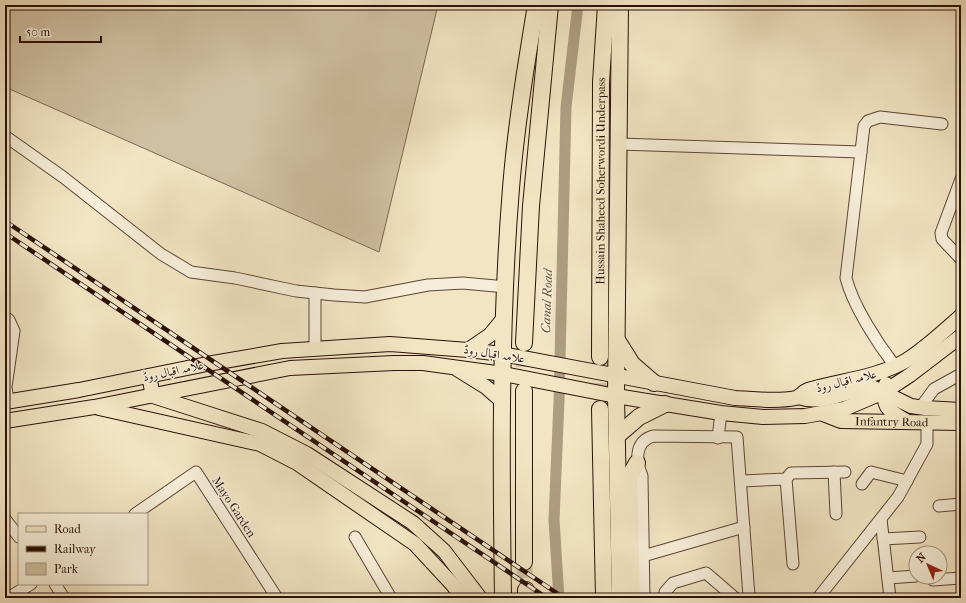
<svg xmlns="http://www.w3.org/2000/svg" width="966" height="603" font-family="'IM FELL French Canon',Amiri,serif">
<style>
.green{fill:#d1c1a4;stroke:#7e6855}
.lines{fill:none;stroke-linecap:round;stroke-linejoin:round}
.canal{stroke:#af9d83;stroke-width:11}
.highway-tunnel{stroke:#d5c5a8;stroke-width:16;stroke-dasharray:16 8;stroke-linecap:butt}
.minor-casing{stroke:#5c4536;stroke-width:13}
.major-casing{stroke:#2a1006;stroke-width:16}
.highway-casing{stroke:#2a1006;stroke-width:18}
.minor{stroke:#f7eed9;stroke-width:11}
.major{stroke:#f3e5c4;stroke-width:14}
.highway{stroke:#f3e5c4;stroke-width:16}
.rail-casing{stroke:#2a1006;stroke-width:4.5}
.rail{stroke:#f7eed9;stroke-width:3;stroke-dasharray:9;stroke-linecap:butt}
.labels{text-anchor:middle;stroke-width:3;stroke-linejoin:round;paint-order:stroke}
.street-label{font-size:12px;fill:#2a1006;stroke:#f7eed9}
.water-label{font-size:13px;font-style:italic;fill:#664f3e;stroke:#f7eed9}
</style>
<rect width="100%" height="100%" fill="#f3e5c4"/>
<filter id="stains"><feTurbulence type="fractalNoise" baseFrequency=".005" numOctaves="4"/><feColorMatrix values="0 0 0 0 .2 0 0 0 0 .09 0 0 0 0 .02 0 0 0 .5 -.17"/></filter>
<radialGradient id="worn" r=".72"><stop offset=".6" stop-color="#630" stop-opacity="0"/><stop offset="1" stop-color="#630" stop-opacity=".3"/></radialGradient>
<polygon class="green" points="5,5 438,5 379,252 5,87"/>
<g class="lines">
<polyline class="canal" points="559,598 554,520 559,401 566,107 578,5"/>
<g class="highway-tunnel">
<polyline points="600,359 600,408"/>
<polyline points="524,391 524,344"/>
<polyline points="524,562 526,590"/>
</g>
<g class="minor-casing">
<g id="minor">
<polyline points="5,136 63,177 161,254 191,272 235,278 296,291 334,295 365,297 428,285 463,283 506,287"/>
<polyline points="619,144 861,152"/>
<polyline points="961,179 941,233 942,239 961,259"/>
<polyline points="5,317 9,320 14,331 6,387 8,401"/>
<polyline points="315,349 315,293"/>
<path d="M895 366C878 344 853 306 846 278L864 126 868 121 880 117 942 124"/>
<polyline points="920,408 934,389 961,374"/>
<polyline points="718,438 721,413"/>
<polyline points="834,472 836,514"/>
<polyline points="786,479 793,564"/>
<polyline points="741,481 786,479 791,473 845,472"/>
<polyline points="862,484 871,472 907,481"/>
<polyline points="939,506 961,504"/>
<polyline points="135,514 196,472 277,598"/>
<polyline points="5,519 19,537"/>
<polyline points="881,519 890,598"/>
<polyline points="355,537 391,598"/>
<polyline points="883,539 920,537"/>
<polyline points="643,556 744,527"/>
<polyline points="888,578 916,576"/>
<polyline points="933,580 961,578"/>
<polyline points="55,584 64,598"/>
<polyline points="665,592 673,583 706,573 735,598"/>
<polyline points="8,598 31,584"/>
<path d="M644 598 642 476C636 461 634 442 653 436L737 437 749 596 748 598"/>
<polyline points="818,598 898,497 927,444 927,422"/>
</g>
</g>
<g class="major-casing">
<g id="major">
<polyline points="468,350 490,335 504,318"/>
<polyline points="457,369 486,387 502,401"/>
<polyline points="149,376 153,396 262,431 307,454 413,523 444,551 480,598"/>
<path d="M886 384C881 407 888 410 906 421"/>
<path d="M798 397C821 405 847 392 870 386L911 406 925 408 961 410"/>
<path d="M5 402 79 390 207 364 282 351 390 344 468 350 502 354 735 398C755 399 776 402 796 398 800 397 803 392 808 390 841 380 877 378 907 360 926 348 944 331 961 316"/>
<polyline points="99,408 260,444 297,463 415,544 453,585 463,598"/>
<path id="s1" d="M823 414 841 421 961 423"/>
<polyline points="5,421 94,407 290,368 394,363 423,363 503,374 616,396 721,413 763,417 805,416 844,409 884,392 910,375 961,336"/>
</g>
</g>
<g class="highway-casing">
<g id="highway">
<polyline points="620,5 616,396 620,598"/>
<polyline points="617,340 632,364 654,383"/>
<polyline points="524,343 531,206 550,5"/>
<path id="s2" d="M600 357 601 82 606 5"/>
<polyline points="524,391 524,562"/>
<polyline points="600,409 604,598"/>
<polyline points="617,436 639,417 665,404"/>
<polyline points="526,590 526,598"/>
<path d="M503 598C501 461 500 324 511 188 516 126 526 65 536 5"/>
<polyline points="632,598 629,477 637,463"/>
</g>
</g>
<use href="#minor" class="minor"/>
<use href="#major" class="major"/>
<use href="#highway" class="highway"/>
<g class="rail-casing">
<g id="rail">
<polyline points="5,221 564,598"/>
<polyline points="5,233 547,598"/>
</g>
</g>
<use href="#rail" class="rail"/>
</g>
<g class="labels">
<g class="street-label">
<text dy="4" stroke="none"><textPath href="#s2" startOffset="176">Hussain Shaheed Soherwordi Underpass</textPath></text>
<text transform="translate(494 354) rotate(9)" y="4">علامہ اقبال روڈ</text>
<text transform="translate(173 371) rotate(-12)" y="4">علامہ اقبال روڈ</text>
<text transform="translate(846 381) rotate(-14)" y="4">علامہ اقبال روڈ</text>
<text dy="4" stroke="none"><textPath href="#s1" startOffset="70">Infantry Road</textPath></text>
<text transform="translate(234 507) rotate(57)" y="4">Mayo Garden</text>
</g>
<g class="water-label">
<text transform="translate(546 301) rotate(-88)" y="5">Canal Road</text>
</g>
</g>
<rect width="966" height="603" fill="none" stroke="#f3e5c4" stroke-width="20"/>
<rect x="6" y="6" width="954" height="591" fill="none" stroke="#2a1006" stroke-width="2"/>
<rect x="10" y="10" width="946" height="583" fill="none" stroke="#2a1006"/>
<rect x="18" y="513" width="130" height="72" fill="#f7eed9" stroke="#a59585"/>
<rect x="26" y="526" width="20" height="6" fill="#f3e5c4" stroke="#a59585"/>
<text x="54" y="533" font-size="12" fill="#2a1006">Road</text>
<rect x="26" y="546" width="20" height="6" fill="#2a1006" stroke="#a59585"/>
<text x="54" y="553" font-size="12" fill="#2a1006">Railway</text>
<rect x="26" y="563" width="20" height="12" fill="#d1c1a4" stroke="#a59585"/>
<text x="54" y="573" font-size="12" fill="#2a1006">Park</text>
<g transform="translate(928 565) rotate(316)"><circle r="19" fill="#f7eed9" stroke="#a59585"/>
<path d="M0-3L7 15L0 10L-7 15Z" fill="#8f2418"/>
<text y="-6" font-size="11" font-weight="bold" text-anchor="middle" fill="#2a1006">N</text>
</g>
<path d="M20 36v6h81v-6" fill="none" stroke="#2a1006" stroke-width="2"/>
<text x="26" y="36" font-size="12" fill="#2a1006" stroke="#f7eed9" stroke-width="3" paint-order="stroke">50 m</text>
<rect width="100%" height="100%" filter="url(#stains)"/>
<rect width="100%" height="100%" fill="url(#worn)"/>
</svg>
